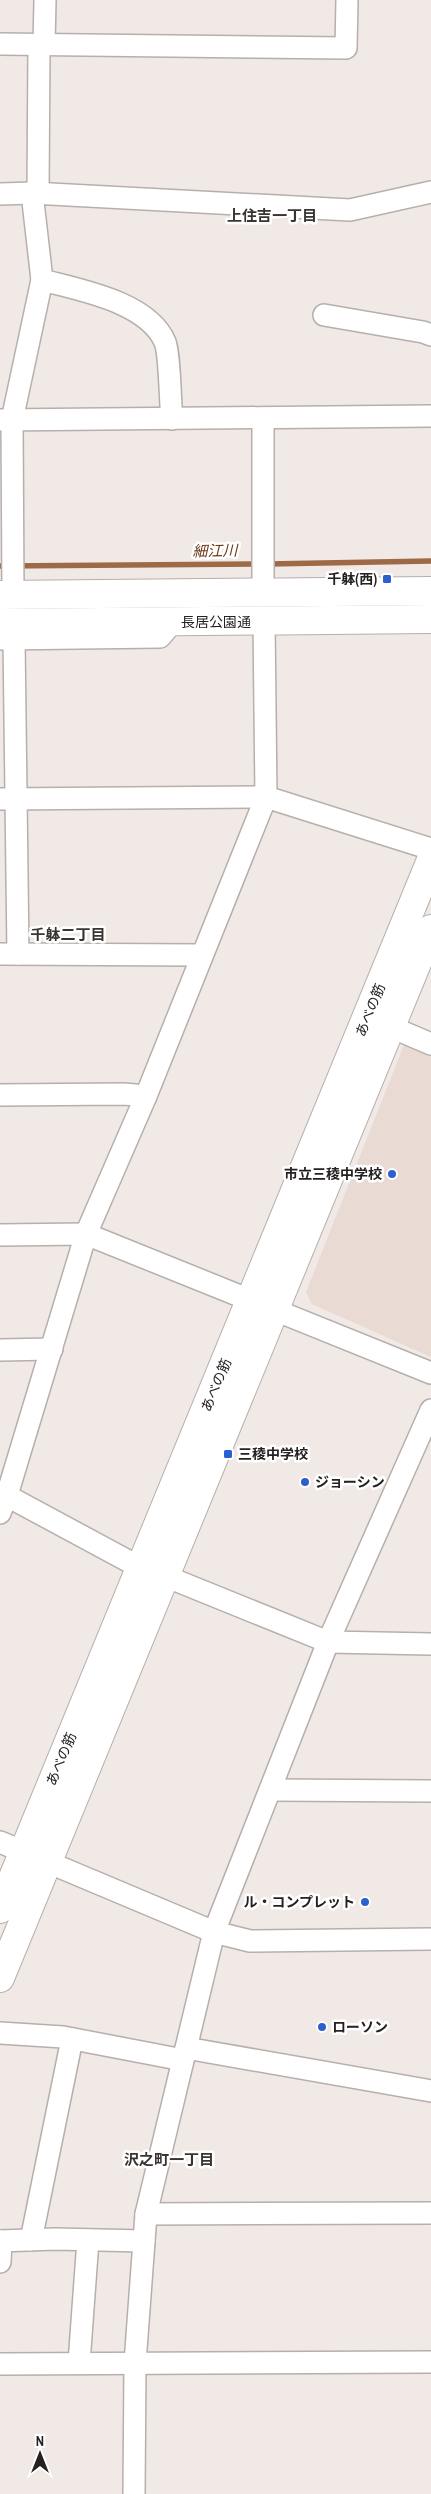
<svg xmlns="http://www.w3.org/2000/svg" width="431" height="2494" font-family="'Archivo Narrow','Noto Sans JP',sans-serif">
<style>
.built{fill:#e9dbd3}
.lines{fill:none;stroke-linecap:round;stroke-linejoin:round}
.stream{stroke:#9e6946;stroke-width:5.5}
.minor-casing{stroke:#b6afac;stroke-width:24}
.major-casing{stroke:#b6afac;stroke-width:30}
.highway-casing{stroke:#b6afac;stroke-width:30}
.minor{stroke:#fff;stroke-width:21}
.major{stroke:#fff;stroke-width:28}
.highway{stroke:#fff;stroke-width:28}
.poi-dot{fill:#2d60cf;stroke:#fff;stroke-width:2}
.labels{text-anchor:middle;stroke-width:5;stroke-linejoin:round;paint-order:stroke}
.poi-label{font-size:14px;font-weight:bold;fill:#242120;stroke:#fff;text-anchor:end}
.street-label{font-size:14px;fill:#242120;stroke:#fff}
.neighbourhood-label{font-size:15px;font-weight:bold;fill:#393431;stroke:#fff}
.water-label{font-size:15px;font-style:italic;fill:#6c3b17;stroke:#fff}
</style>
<rect width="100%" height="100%" fill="#f0e9e5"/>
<polygon class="built" points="404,1045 431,1056 431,1357 312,1304 306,1292"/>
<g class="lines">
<g class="stream">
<polyline points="268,564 431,561"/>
<polyline points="0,566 259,564"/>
</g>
<g class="minor-casing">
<g id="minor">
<polyline points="0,44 346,48 347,0"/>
<polyline points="44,46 45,0"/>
<path d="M32 193 42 280C80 290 148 302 165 342 170 354 170 403 172 419"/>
<polyline points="38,193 39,46"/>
<polyline points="0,194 32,193 350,210 431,192"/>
<polyline points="324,315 423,332 431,335"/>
<polyline points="263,418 263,592"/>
<polyline points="0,420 431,416"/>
<polyline points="13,595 12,420 42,280"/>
<polyline points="0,639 160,637 173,622"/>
<polyline points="14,639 18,954"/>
<polyline points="0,799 266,797 431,849"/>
<polyline points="0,954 201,955"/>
<polyline points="391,1027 431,1044"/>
<polyline points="0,1095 124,1094 146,1096"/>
<polyline points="0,1235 86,1234 431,1373"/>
<polyline points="0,1350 52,1349"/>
<polyline points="0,1492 141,1568"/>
<polyline points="0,1513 7,1495 86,1234 146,1096 266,797 264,622"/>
<polyline points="165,1576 328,1642 431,1644"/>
<polyline points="270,1790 431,1791"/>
<polyline points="0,1842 214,1932 250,1941 431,1939"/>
<polyline points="0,2033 63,2037 183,2060"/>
<polyline points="186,2048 431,2091"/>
<polyline points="146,2214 431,2213"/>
<polyline points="31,2240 72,2039"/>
<polyline points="0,2241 55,2239 144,2241"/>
<polyline points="0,2262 1,2241"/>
<polyline points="79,2363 88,2240"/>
<polyline points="0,2364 431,2362"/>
<polyline points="134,2494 135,2363 146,2214 214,1932 328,1642 431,1410"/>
</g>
</g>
<g class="major-casing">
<g id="major">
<polyline points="0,1909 431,860"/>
<polyline points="0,1978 431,929"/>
</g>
</g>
<g class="highway-casing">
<g id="highway">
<polyline points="0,595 431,591"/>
<polyline points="0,623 431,619"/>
</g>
</g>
<use href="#minor" class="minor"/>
<use href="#major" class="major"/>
<use href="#highway" class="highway"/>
</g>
<g class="poi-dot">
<rect x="382" y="574" width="10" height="10" rx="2.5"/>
<circle cx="392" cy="1174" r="5"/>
<rect x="223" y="1449" width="10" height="10" rx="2.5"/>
<circle cx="305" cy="1482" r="5"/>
<circle cx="365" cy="1902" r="5"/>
<circle cx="322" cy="2027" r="5"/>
</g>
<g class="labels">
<g class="poi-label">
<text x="377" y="584">千躰(西)</text>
<text x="382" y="1179">市立三稜中学校</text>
<text x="238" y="1459" text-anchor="start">三稜中学校</text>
<text x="315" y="1487" text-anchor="start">ジョーシン</text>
<text x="355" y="1907">ル・コンプレット</text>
<text x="332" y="2032" text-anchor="start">ローソン</text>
</g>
<g class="street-label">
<text x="216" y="627">長居公園通</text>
<text transform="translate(370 1010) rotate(-68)" y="5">あべの筋</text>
<text transform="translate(216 1385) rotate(-67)" y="5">あべの筋</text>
<text transform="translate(61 1759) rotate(-67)" y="5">あべの筋</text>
</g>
<g class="neighbourhood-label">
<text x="272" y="221">上住吉一丁目</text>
<text x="68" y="940">千躰二丁目</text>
<text x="169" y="2165">沢之町一丁目</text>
</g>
<g class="water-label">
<text transform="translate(215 551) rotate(-1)" y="5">細江川</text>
</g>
</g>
<g transform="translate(40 2454)" stroke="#ffffff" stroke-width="4" paint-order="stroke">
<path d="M0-4L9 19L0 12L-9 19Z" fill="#242120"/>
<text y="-8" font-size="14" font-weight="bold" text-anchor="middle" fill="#242120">N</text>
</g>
</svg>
